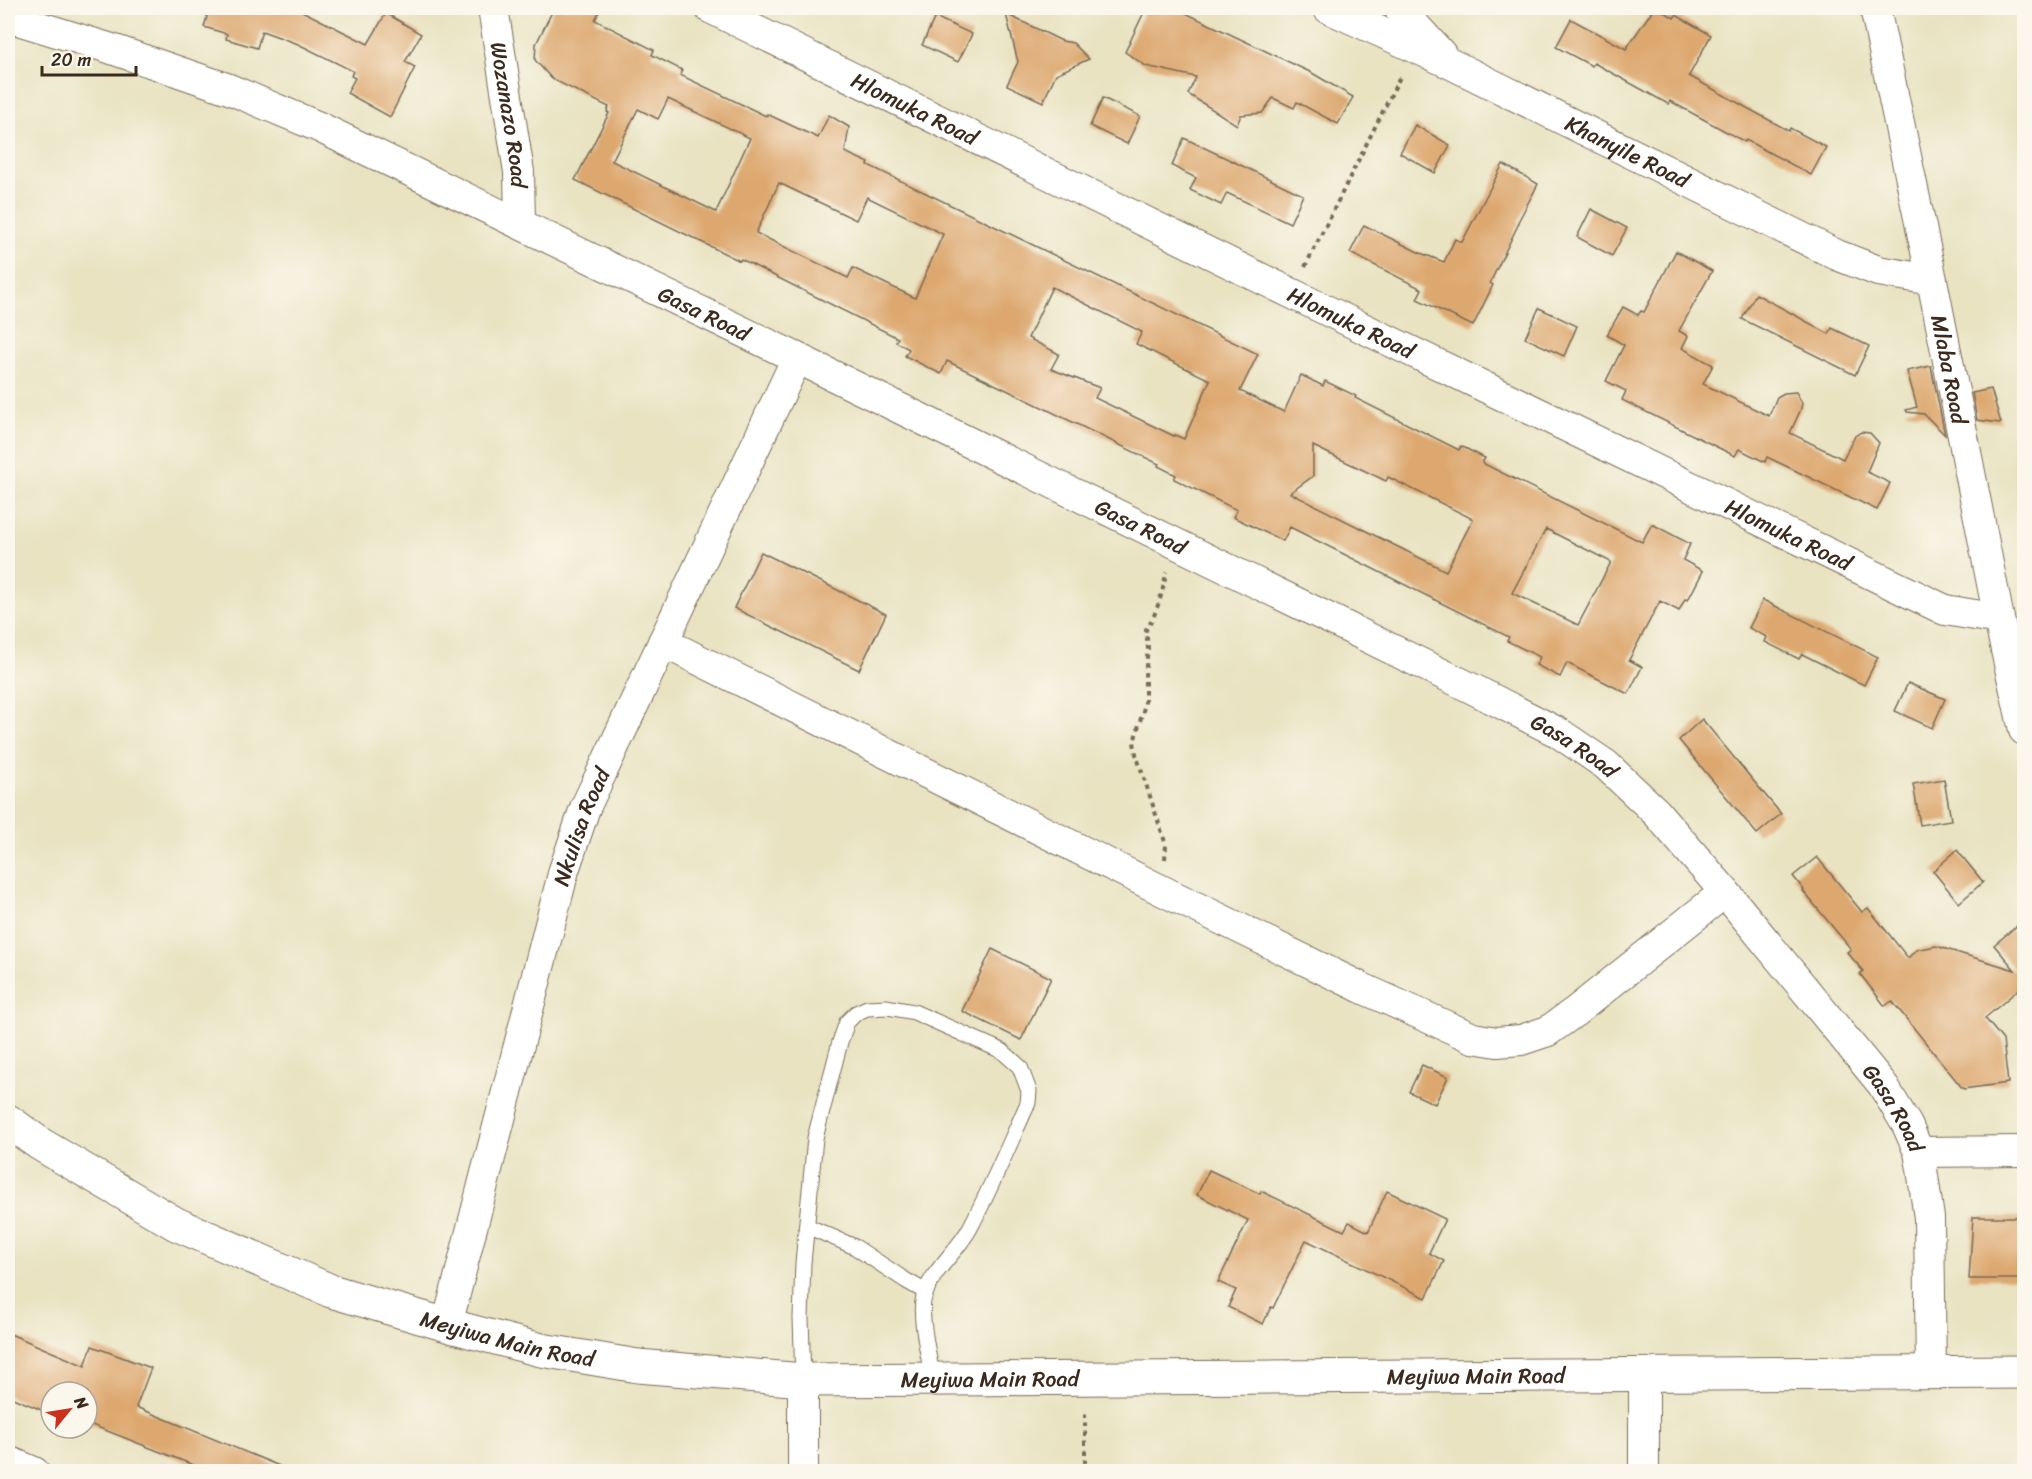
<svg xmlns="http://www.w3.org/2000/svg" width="2032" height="1479" viewBox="0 0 2032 1479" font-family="Sriracha,sans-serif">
  <rect width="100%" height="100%" fill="#fbf7ec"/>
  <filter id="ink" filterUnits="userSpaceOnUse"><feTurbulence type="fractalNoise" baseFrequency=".0167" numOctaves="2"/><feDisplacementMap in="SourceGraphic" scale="12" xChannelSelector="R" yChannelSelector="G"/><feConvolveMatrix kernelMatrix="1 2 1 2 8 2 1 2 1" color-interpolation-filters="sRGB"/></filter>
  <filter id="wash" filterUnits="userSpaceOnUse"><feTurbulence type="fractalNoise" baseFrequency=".008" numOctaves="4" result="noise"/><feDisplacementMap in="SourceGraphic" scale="24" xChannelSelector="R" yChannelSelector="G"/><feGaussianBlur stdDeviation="1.35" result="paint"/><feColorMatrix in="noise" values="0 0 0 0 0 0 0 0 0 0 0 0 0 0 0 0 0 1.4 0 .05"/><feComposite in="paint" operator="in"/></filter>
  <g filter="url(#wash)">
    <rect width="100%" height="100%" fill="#e9e3c2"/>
    <g id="blocks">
      <g fill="#dda86f" fill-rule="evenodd">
        <polygon points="205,8 296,8 368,44 386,13 421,34 405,62 415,67 390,117 347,93 355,78 351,76 353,71 298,44 262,31 257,48 226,39 227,34 204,27 208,13 204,12"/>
        <path d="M 554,8 L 601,8 L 595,20 L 654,50 L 652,55 L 682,70 L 680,75 L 766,116 L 767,114 L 818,138 L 829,115 L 849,127 L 845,152 L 869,163 L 868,165 L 1258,354 L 1240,391 L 1284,412 L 1301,375 L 1323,386 L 1325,381 L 1356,396 L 1355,398 L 1459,450 L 1461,446 L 1485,458 L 1482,463 L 1642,542 L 1652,524 L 1690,544 L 1683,560 L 1703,571 L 1688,600 L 1685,599 L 1679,611 L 1660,601 L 1629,660 L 1642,667 L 1628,694 L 1567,663 L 1560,677 L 1536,665 L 1540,657 L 1507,641 L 1509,637 L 1290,527 L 1283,541 L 1233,517 L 1237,510 L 1174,479 L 1176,475 L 1158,466 L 1159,464 L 947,361 L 941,374 L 905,356 L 909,349 L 896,342 L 898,338 L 741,259 L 740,261 L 575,180 L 609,113 L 607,112 L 609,107 L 552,79 L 535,60 L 536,44 ZM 668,99 L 750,138 L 716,212 L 612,161 L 638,109 L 658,119 ZM 779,183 L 856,220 L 867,197 L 943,234 L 915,298 L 853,268 L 848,278 L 756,233 ZM 1052,287 L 1142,332 L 1136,344 L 1210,380 L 1184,439 L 1175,435 L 1174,436 L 1095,398 L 1100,388 L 1051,369 L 1059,354 L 1028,338 ZM 1313,446 L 1386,481 L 1388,477 L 1473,519 L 1446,571 L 1290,493 L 1313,476 ZM 1546,529 L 1611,562 L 1578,625 L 1512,593 Z"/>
        <polygon points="1146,8 1175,8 1312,73 1353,97 1338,124 1297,102 1294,108 1273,98 1262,113 1241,115 1237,125 1188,94 1196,77 1146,66 1125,52"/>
        <polygon points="1654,8 1658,8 1674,18 1676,15 1711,35 1689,76 1789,131 1790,128 1826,147 1811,175 1746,140 1745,142 1670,101 1668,104 1594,63 1592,66 1556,47 1571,19 1626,49"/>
        <polygon points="1006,14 1062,41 1073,43 1089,59 1056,74 1043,102 1007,85 1018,62"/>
        <polygon points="935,17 972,34 958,62 922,45"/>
        <polygon points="1103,98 1140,116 1127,144 1090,126"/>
        <polygon points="1415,125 1450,145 1435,173 1400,153"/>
        <polygon points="1184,138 1303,195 1290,223 1227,193 1221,205 1190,190 1196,178 1172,166"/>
        <polygon points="1503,164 1538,184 1518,222 1519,223 1490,283 1493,285 1473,326 1417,299 1422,289 1350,253 1364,225 1418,252 1444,262 1455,239 1462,242"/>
        <polygon points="1591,209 1627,228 1612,256 1577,237"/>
        <polygon points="1676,251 1712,271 1679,331 1688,336 1682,348 1713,365 1703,384 1769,416 1777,397 1784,393 1796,392 1802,403 1801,409 1790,433 1843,459 1855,436 1861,432 1870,433 1879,443 1867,472 1890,483 1877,510 1767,457 1765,462 1739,449 1735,456 1622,400 1626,391 1606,381 1624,345 1607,335 1623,307 1638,315 1641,311 1644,312"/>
        <polygon points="1756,294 1829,334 1832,328 1869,346 1855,375 1742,319"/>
        <polygon points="1539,308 1577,326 1564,356 1525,338"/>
        <polygon points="1931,366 1945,435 1924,414 1907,412 1906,410 1917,407 1907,371"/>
        <polygon points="1991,389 2001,423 1977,420 1972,393"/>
        <polygon points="761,552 886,614 859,670 734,608"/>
        <polygon points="1763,600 1878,657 1864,685 1802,654 1799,659 1765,642 1767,637 1749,628"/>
        <polygon points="1908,683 1945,699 1932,728 1895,711"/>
        <polygon points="1702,719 1781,814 1757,834 1679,740"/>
        <polygon points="1944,779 1951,820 1920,825 1913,784"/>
        <polygon points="1957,850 1983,882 1959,903 1933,871"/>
        <polygon points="1817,857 1862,912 1868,908 1908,958 1916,950 1936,946 2015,970 1994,945 2025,919 2025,984 1985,1018 2003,1040 2008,1083 1963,1089 1892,1001 1885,1006 1860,974 1863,971 1847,952 1851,949 1803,891 1804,890 1793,876"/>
        <polygon points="992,949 1051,978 1021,1040 962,1011"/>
        <polygon points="1422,1065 1448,1077 1435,1104 1409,1092"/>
        <polygon points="1209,1170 1260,1194 1261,1191 1344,1231 1349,1222 1368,1232 1387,1191 1445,1219 1429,1253 1444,1261 1426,1298 1306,1240 1273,1308 1271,1307 1263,1324 1228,1307 1236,1290 1218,1282 1248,1220 1197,1195"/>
        <polygon points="1973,1217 2025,1217 2025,1279 1969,1279"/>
        <polygon points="8,1333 85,1366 92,1346 151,1368 136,1407 294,1472 211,1472 87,1423 87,1392 51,1392 49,1413 8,1396"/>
      </g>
    </g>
  </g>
  <g filter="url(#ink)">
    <use href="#blocks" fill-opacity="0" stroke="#786b57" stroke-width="1.5"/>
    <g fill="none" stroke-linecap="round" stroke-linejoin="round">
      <defs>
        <g id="service">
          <polyline points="807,1226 855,1247 905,1280 926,1292"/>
          <path d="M 803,1380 L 801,1318 L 803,1263 L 815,1138 L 840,1042 L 847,1022 L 856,1013 L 867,1008 L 887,1007 L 914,1012 L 1002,1051 L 1020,1067 L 1029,1091 L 1028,1103 C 1009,1145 991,1188 970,1228 C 956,1254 929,1272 923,1301 C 920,1320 929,1359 933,1379"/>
        </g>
        <g id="minor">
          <path id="s1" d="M 493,8 L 519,172 L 520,223"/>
          <path id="s2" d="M 710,8 L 1301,298 L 1945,610 L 1999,619"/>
          <path id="s3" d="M 1328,8 L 1449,63 L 1837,255 L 1878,271 L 1932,280"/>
          <polyline points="1399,8 1441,54"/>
          <path id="s4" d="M 1875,8 L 1932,280 L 1999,619 L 2024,730"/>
          <path id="s5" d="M 8,17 L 112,49 L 229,89 L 319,127 L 797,358 L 1469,687 L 1559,733 L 1606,765 L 1656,812 L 1725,892 L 1882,1084 L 1907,1125 L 1919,1152 L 1922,1169 L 1929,1218 L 1931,1372"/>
          <polyline points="663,642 1159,889 1362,988 1473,1038 1497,1042 1521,1040 1548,1031 1576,1011 1725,892"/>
          <polyline points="1919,1152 2024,1151"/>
          <path id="s6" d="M 447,1325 L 564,870 L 585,808 L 797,358"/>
          <polyline points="803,1380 803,1472"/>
          <polyline points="8,1461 34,1472"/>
          <polyline points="1644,1472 1644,1373"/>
        </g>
        <g id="tertiary">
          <path id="s7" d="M 8,1121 L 40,1144 L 176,1224 L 331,1291 L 447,1325 L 541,1350 L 638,1366 L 803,1380 L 2024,1372"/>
        </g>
      </defs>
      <use href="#service" stroke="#786b57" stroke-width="17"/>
      <use href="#minor" stroke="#786b57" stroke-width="32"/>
      <use href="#tertiary" stroke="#786b57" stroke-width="35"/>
      <g stroke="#786b57" stroke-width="4" stroke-dasharray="4.5 4.5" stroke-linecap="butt">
        <polyline points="1305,267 1401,75"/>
        <path d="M 1165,859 L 1166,845 L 1136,754 L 1134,742 L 1145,704 L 1145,675 L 1148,648 L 1146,629 C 1155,620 1165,585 1166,572"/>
        <polyline points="1085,1472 1085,1411"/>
      </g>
      <use href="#service" stroke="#fff" stroke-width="15"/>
      <use href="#minor" stroke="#fff" stroke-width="30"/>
      <use href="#tertiary" stroke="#fff" stroke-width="33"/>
    </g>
  </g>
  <g text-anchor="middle" stroke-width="6" stroke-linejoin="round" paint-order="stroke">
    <g font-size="22" fill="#3b2a1e" stroke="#fbf7ec">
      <text dy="8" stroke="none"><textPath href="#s2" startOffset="228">Hlomuka Road</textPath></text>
      <text dy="8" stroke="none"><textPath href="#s1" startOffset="108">Wozanazo Road</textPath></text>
      <text dy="8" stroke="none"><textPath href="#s3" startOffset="332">Khanyile Road</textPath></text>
      <text dy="8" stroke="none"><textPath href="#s5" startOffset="758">Gasa Road</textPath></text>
      <text dy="8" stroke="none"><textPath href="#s2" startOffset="714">Hlomuka Road</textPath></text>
      <text dy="8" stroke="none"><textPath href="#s4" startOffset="369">Mlaba Road</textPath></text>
      <text dy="8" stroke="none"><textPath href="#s5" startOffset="1244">Gasa Road</textPath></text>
      <text dy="8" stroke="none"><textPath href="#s2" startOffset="1200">Hlomuka Road</textPath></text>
      <text dy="8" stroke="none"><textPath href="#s5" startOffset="1730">Gasa Road</textPath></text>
      <text dy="8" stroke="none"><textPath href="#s6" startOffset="516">Nkulisa Road</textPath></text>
      <text dy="8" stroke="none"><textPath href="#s5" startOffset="2216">Gasa Road</textPath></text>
      <text dy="8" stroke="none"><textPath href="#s7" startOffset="549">Meyiwa Main Road</textPath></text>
      <text dy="8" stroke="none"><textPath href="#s7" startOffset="1521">Meyiwa Main Road</textPath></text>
      <text dy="8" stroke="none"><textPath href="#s7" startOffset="1035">Meyiwa Main Road</textPath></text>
    </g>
  </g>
  <rect width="2032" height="1479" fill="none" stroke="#fbf7ec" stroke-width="30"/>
  <g transform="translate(69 1410) rotate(60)"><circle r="28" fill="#fbf7ec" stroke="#aea59a" stroke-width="1.5"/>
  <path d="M0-4.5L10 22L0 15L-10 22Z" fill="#c8321e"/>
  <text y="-9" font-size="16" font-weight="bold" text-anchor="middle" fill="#3b2a1e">N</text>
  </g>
  <path d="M42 66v9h94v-9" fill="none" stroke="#3b2a1e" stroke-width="3"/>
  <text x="51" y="66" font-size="18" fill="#3b2a1e" stroke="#fbf7ec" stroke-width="4.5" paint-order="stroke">20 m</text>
</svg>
